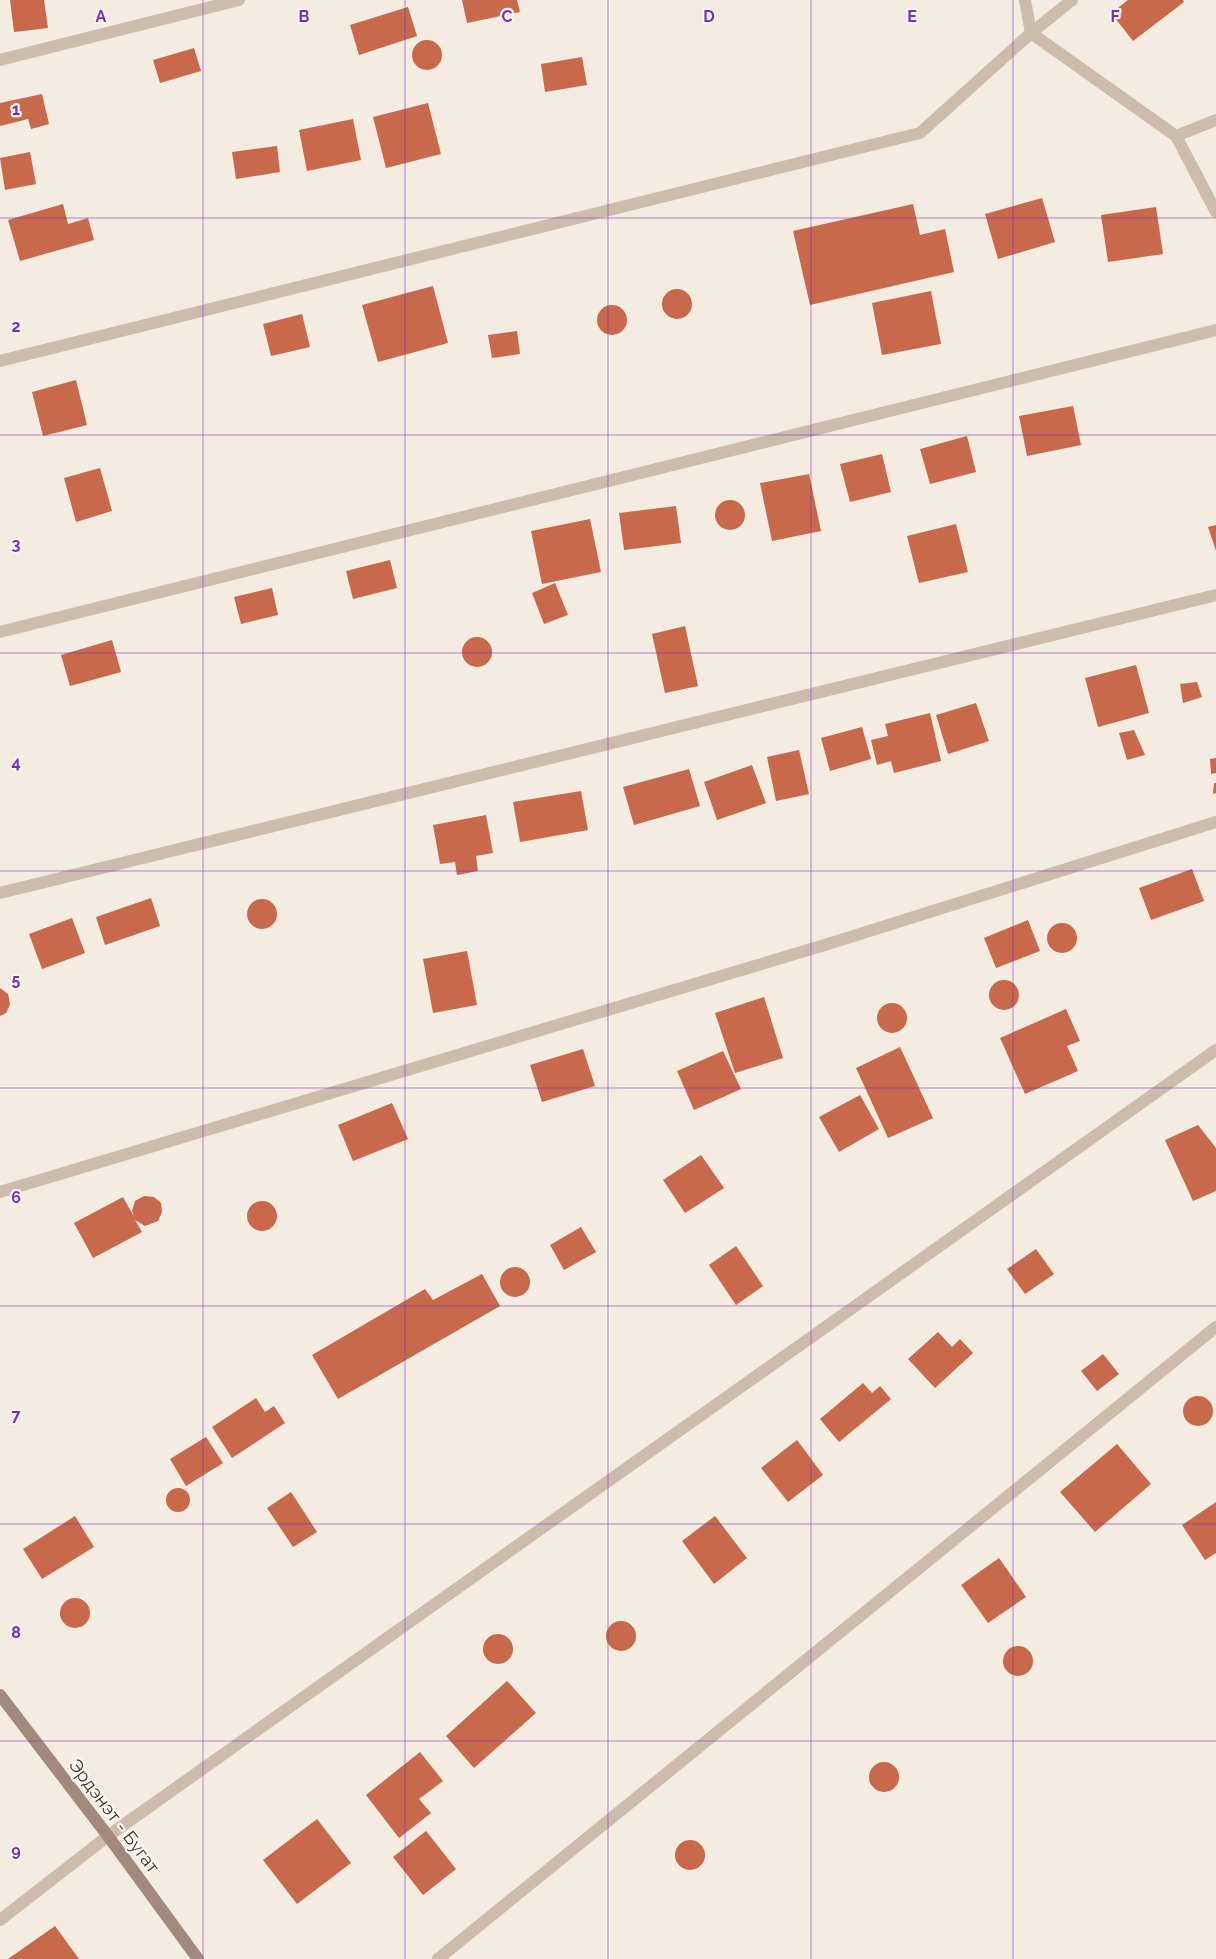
<svg xmlns="http://www.w3.org/2000/svg" width="1216" height="1959" viewBox="0 0 1216 1959" font-family="Raleway,sans-serif">
  <rect width="100%" height="100%" fill="#f4ebe1"/>
  <g fill="#c8694b">
    <polygon points="10,0 44,0 48,28 14,32"/>
    <polygon points="462,0 517,0 520,12 467,23"/>
    <polygon points="1128,0 1183,0 1184,2 1133,41 1111,13"/>
    <polygon points="408,7 417,36 359,55 350,25"/>
    <circle cx="427" cy="55" r="15"/>
    <polygon points="194,48 201,71 160,83 153,60"/>
    <polygon points="582,57 587,85 545,92 541,64"/>
    <polygon points="42,94 49,124 31,129 28,119 0,126 0,103"/>
    <polygon points="428,103 441,154 386,168 373,117"/>
    <polygon points="353,119 361,160 307,171 299,130"/>
    <polygon points="277,146 280,172 236,179 232,152"/>
    <polygon points="30,152 36,184 5,190 0,158"/>
    <polygon points="1042,198 1055,242 998,259 985,214"/>
    <polygon points="63,204 68,224 88,218 94,240 20,261 8,220"/>
    <polygon points="913,204 920,235 945,229 954,272 810,305 793,231"/>
    <polygon points="1156,207 1163,254 1108,262 1101,215"/>
    <polygon points="433,286 448,343 378,362 362,305"/>
    <circle cx="677" cy="304" r="15"/>
    <polygon points="931,291 941,344 882,355 872,303"/>
    <circle cx="612" cy="320" r="15"/>
    <polygon points="302,314 310,347 271,356 263,324"/>
    <polygon points="517,331 520,354 492,358 488,335"/>
    <polygon points="76,380 87,425 43,436 32,392"/>
    <polygon points="1073,406 1081,445 1027,456 1019,416"/>
    <polygon points="967,436 976,472 930,484 920,449"/>
    <polygon points="882,454 891,492 850,502 840,464"/>
    <polygon points="100,468 112,511 76,522 64,478"/>
    <polygon points="809,474 821,531 772,541 760,483"/>
    <circle cx="730" cy="515" r="15"/>
    <polygon points="676,506 681,543 624,550 619,513"/>
    <polygon points="590,519 601,572 542,584 531,531"/>
    <polygon points="956,524 968,572 919,583 907,536"/>
    <polygon points="1216,525 1216,551 1208,527"/>
    <polygon points="390,560 397,588 353,599 346,571"/>
    <polygon points="555,583 568,615 544,624 532,593"/>
    <polygon points="272,588 278,615 241,624 234,597"/>
    <polygon points="685,626 698,686 665,693 652,634"/>
    <circle cx="477" cy="652" r="15"/>
    <polygon points="112,640 121,672 70,686 61,655"/>
    <polygon points="1136,665 1149,713 1098,727 1085,678"/>
    <polygon points="1197,682 1202,697 1183,703 1180,684"/>
    <polygon points="976,703 989,741 948,754 936,715"/>
    <polygon points="930,713 941,761 894,773 891,761 877,765 871,740 888,736 885,724"/>
    <polygon points="862,727 871,759 830,771 821,738"/>
    <polygon points="1134,730 1145,755 1127,760 1119,733"/>
    <polygon points="799,750 809,794 776,801 767,757"/>
    <polygon points="1216,758 1216,773 1211,774 1210,759"/>
    <polygon points="752,765 766,803 717,820 704,782"/>
    <polygon points="689,769 700,806 634,825 623,787"/>
    <polygon points="1214,783 1216,783 1216,793 1213,794"/>
    <polygon points="581,791 588,830 520,842 513,802"/>
    <polygon points="486,815 493,853 476,856 478,871 457,875 455,862 440,864 433,825"/>
    <polygon points="1192,869 1204,901 1151,920 1139,888"/>
    <polygon points="151,898 160,926 105,945 96,917"/>
    <circle cx="262" cy="914" r="15"/>
    <polygon points="72,918 85,953 42,969 29,934"/>
    <polygon points="1028,920 1040,951 996,968 984,938"/>
    <circle cx="1062" cy="938" r="15"/>
    <polygon points="467,951 477,1005 433,1013 423,959"/>
    <circle cx="1004" cy="995" r="15"/>
    <polygon points="0,988 8,994 10,1004 6,1013 0,1016"/>
    <polygon points="764,997 783,1058 735,1073 715,1013"/>
    <circle cx="892" cy="1018" r="15"/>
    <polygon points="1066,1009 1080,1041 1067,1046 1078,1071 1025,1094 1000,1038"/>
    <polygon points="900,1047 933,1118 888,1138 856,1068"/>
    <polygon points="583,1049 595,1086 542,1102 530,1065"/>
    <polygon points="723,1051 741,1089 694,1110 677,1071"/>
    <polygon points="860,1095 879,1129 839,1152 819,1117"/>
    <polygon points="392,1103 408,1139 353,1161 338,1125"/>
    <polygon points="1198,1125 1216,1148 1216,1191 1193,1201 1165,1140"/>
    <polygon points="701,1155 724,1188 685,1213 663,1180"/>
    <polygon points="144,1196 154,1197 161,1203 162,1212 158,1221 145,1226 135,1220 142,1232 93,1258 74,1223 123,1197 134,1217 132,1211 135,1201"/>
    <circle cx="262" cy="1216" r="15"/>
    <polygon points="581,1227 596,1252 564,1270 550,1245"/>
    <polygon points="736,1246 763,1286 736,1305 709,1265"/>
    <polygon points="1036,1249 1054,1274 1025,1294 1007,1269"/>
    <circle cx="515" cy="1282" r="15"/>
    <polygon points="482,1274 500,1306 338,1399 312,1355 425,1289 433,1300"/>
    <polygon points="938,1332 952,1347 960,1339 973,1353 935,1388 908,1359"/>
    <polygon points="1103,1354 1119,1374 1097,1391 1081,1371"/>
    <polygon points="863,1383 872,1393 880,1386 891,1399 839,1442 820,1419"/>
    <circle cx="1198" cy="1411" r="15"/>
    <polygon points="256,1398 265,1412 274,1406 285,1423 232,1458 212,1427"/>
    <polygon points="206,1437 223,1463 186,1486 170,1459"/>
    <polygon points="797,1440 823,1475 788,1502 761,1468"/>
    <polygon points="1117,1444 1151,1484 1095,1532 1060,1492"/>
    <circle cx="178" cy="1500" r="12"/>
    <polygon points="291,1492 317,1532 293,1547 267,1508"/>
    <polygon points="1216,1502 1216,1553 1205,1560 1182,1525"/>
    <polygon points="75,1516 94,1547 42,1579 23,1549"/>
    <polygon points="715,1516 747,1558 714,1584 682,1541"/>
    <polygon points="999,1558 1026,1597 988,1623 961,1585"/>
    <circle cx="75" cy="1613" r="15"/>
    <circle cx="621" cy="1636" r="15"/>
    <circle cx="498" cy="1649" r="15"/>
    <circle cx="1018" cy="1661" r="15"/>
    <polygon points="507,1681 536,1713 474,1768 446,1736"/>
    <polygon points="420,1752 443,1781 419,1799 431,1813 399,1838 366,1795"/>
    <circle cx="884" cy="1777" r="15"/>
    <polygon points="317,1819 351,1863 297,1904 263,1860"/>
    <polygon points="426,1831 456,1869 423,1895 393,1857"/>
    <circle cx="690" cy="1855" r="15"/>
    <polygon points="55,1926 79,1959 8,1959"/>
  </g>
  <g fill="none" stroke-linecap="round" stroke-linejoin="round">
    <g stroke="#cdbbac" stroke-width="12">
      <polyline points="1025,0 1031,33 1176,136 1216,212"/>
      <polyline points="0,60 239,0"/>
      <polyline points="1176,136 1216,120"/>
      <polyline points="0,361 920,133 1031,33 1072,0"/>
      <polyline points="0,632 1216,330"/>
      <polyline points="0,893 1216,595"/>
      <polyline points="0,1192 828,944 1216,822"/>
      <polyline points="0,1920 108,1836 1216,1050"/>
      <polyline points="438,1959 1216,1327"/>
    </g>
    <polyline stroke="#a18a7d" stroke-width="12" points="0,1695 108,1836 198,1959"/>
  </g>
  <path fill="none" stroke="#7b2cbf" stroke-width="1" stroke-opacity="0.55" d="M 203,0 L 203,1959M 405,0 L 405,1959M 608,0 L 608,1959M 811,0 L 811,1959M 1013,0 L 1013,1959M 0,218 L 1216,218M 0,435 L 1216,435M 0,653 L 1216,653M 0,871 L 1216,871M 0,1088 L 1216,1088M 0,1306 L 1216,1306M 0,1524 L 1216,1524M 0,1741 L 1216,1741"/>
  <g text-anchor="middle" stroke-width="4.5" stroke-linejoin="round" paint-order="stroke">
    <g font-size="18" fill="#3b302b" stroke="#fbf5ee">
      <text transform="translate(114 1816) rotate(53)" y="6">Эрдэнэт - Бугат</text>
    </g>
  </g>
  <g font-size="16" text-anchor="middle" font-weight="bold" fill="#7b2cbf" stroke="#fbf5ee" stroke-width="4.5" stroke-linejoin="round" paint-order="stroke">
    <text x="101" y="22">A</text>
    <text x="304" y="22">B</text>
    <text x="507" y="22">C</text>
    <text x="709" y="22">D</text>
    <text x="912" y="22">E</text>
    <text x="1115" y="22">F</text>
    <text x="16" y="115">1</text>
    <text x="16" y="332">2</text>
    <text x="16" y="550">3</text>
    <text x="16" y="768">4</text>
    <text x="16" y="985">5</text>
    <text x="16" y="1203">6</text>
    <text x="16" y="1421">7</text>
    <text x="16" y="1638">8</text>
    <text x="16" y="1856">9</text>
  </g>
</svg>
